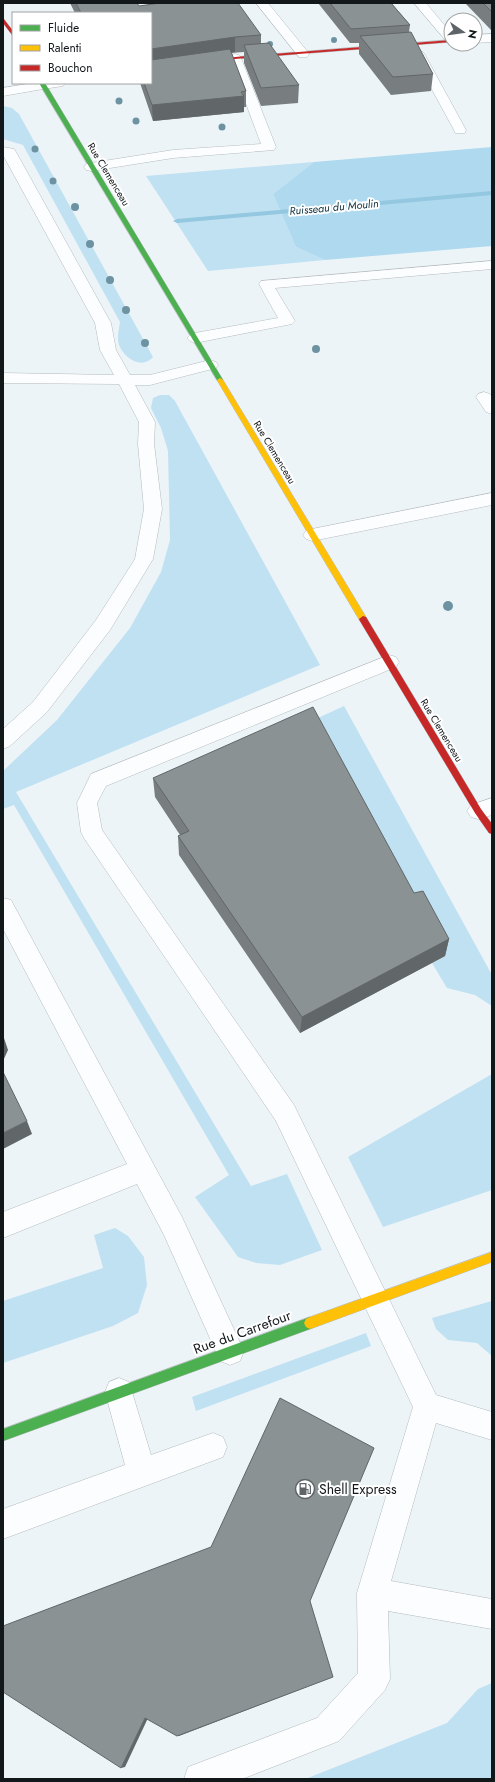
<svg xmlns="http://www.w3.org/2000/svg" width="495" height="1782" viewBox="0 0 495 1782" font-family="Jost,sans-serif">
  <rect width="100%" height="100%" fill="#ecf4f8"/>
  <g fill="#c0e1f2">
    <path d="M 3,106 L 12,108 L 19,114 L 153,357 C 143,369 126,360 120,347 C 116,339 119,330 120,322 L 23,145 L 3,139 Z"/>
    <polygon points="314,162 273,194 296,247 325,260 208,271 146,176"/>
    <polygon points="160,395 169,395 175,401 320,665 16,792 251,1186 287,1174 322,1250 280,1265 256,1263 238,1257 195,1197 229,1175 14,805 3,809 3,771 57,720 130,628 161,572 170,540 168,451 161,428 151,408 153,398"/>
    <polygon points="344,706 492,975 492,1006 475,995 447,988 432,963 445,956 309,722"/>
    <polygon points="492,1074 492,1190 383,1227 348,1157"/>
    <polygon points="115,1228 128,1236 144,1257 147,1285 138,1313 113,1326 3,1363 3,1301 103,1268 94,1235"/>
    <polygon points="492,1301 492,1356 477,1343 448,1340 436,1329 432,1318"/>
    <polygon points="366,1333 371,1346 196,1411 192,1397"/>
    <polygon points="492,1683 492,1779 305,1779 447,1723 478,1689"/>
  </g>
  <polygon fill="#aed9ee" points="492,147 492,246 325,260 296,247 273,194 314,162"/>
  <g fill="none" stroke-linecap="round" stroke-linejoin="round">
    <polygon fill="#94c7e0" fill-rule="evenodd" points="492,191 492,195 177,223 173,221 177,219"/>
    <defs>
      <g id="lane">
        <polygon points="256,3 268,3 307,51 309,54 307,57 299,57"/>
        <polygon points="419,51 423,52 425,55 466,130 465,133 455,133 454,130 413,55 415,52"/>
        <polygon points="235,54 239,55 241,58 276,147 274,150 173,158 91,171 86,170 84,167 86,164 91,163 173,150 261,144 229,58 231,55"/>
        <polygon points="33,83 48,83 49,85 47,88 43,89 3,96 3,88"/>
        <polygon points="3,147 14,149 16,152 111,323 116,350 130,375 150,375 210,360 216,362 218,365 216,368 150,385 135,385 155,422 154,444 162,509 153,559 110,630 47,712 10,746 3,749 3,729 33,702 96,620 135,559 144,509 138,444 139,422 119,384 3,383 3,373 114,375 100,350 95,323 3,155"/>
        <polygon points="492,261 492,269 275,288 295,321 292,324 195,343 190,341 187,338 190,335 195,333 278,318 259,284 261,281"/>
        <polygon points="484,392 490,394 492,397 492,414 486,412 476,397 478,394"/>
        <polygon points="492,493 492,505 312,541 306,539 303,535 306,531 312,529"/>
        <polygon points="389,655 396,657 399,662 396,667 106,786 97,803 102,830 294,1105 436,1395 492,1412 492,1440 436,1423 391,1581 492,1599 492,1629 388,1611 390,1679 385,1690 339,1741 242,1779 184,1779 188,1767 317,1718 358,1673 357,1593 413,1407 276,1121 84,838 81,832 77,803 91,774"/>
        <polygon points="492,798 492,815 478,819 471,817 467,811 471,805"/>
        <polygon points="3,898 11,900 182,1217 244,1351 240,1361 230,1365 220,1361 164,1235 137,1184 3,1238 3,1212 127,1164 3,929"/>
        <polygon points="119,1378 129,1382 151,1455 213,1433 223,1437 227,1447 223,1457 3,1539 3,1509 125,1465 105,1392 109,1382"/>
      </g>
      <g id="street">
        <polygon points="414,3 426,3 451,33 451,44 447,42"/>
        <polygon points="492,34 492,42 475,43 475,35"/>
        <polygon points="38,83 65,83 63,86 43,89 39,88 37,85"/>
      </g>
      <g id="fast">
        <polygon points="39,83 45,83 223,380 222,381 217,380"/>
        <polygon points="310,1317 314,1319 316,1323 314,1327 310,1329 3,1441 3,1429"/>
      </g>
      <g id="slow">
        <polygon points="220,378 223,380 366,617 366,621 360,621 217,380"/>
        <polygon points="492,1252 492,1262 310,1329 306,1327 304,1323 306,1319 310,1317"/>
      </g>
      <g id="jam">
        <polygon points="3,18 13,31 13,36 3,23"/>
        <polygon points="451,40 451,42 235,59 151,71 151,69 235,57"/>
        <polygon points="363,616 366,617 481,809 492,824 492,834 489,833 475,813 360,621 359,619"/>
      </g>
    </defs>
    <use href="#lane" stroke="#b5bbbe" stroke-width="1"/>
    <use href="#street" stroke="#b5bbbe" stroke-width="1"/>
    <use href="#fast" stroke="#b5bbbe" stroke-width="1"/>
    <use href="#slow" stroke="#b5bbbe" stroke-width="1"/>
    <use href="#jam" stroke="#b5bbbe" stroke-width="1"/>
    <use href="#lane" fill="#fcfdfe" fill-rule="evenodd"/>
    <use href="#street" fill="#fcfdfe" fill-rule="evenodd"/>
    <use href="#fast" fill="#4caf50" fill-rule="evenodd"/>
    <use href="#slow" fill="#ffc107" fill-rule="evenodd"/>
    <use href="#jam" fill="#c62828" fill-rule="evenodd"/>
  </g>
  <g fill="#6d93a2">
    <circle cx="334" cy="40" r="3"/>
    <circle cx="270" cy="44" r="3"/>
    <circle cx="119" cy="101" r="3.5"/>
    <circle cx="136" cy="121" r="3.5"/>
    <circle cx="222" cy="127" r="3.5"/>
    <circle cx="35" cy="149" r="3.5"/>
    <circle cx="53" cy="181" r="3.5"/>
    <circle cx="75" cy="207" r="4"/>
    <circle cx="90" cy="244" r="4"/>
    <circle cx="110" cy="280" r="4"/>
    <circle cx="126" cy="310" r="4"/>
    <circle cx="145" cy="343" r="4"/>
    <circle cx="316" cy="349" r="4"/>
    <circle cx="448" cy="606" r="5"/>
  </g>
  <g fill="#787e7f">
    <polygon points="70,3 137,3 139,6 261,35 261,44 299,85 298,103 261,106 244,63 244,52 231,53 246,91 246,107 244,107 244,112 153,121 140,83 151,83 151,13 75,13"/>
    <polygon points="318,3 391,3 410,25 409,32 433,74 431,91 391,95 359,54 359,43 350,43"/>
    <polygon points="465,3 492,3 492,31"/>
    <polygon points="153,778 414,893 449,939 445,956 300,1033 179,855 178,836 180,835 155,797"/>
  </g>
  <g fill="#616668">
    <polygon points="235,37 235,52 151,64 151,49"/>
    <polygon points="244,96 244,112 153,121 152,105"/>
    <polygon points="449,939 445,956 300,1033 302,1017"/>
    <polygon points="3,1035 8,1050 3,1061"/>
    <polygon points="27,1121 32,1134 3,1149 3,1133"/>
    <polygon points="333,1677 179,1736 177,1736"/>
    <polygon points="145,1718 148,1718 125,1767 121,1768"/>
  </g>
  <g fill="#8b9294" stroke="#616668">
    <polygon points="76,3 137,3 139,6 160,3 238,3 261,35 235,37 151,49 151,13 81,13"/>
    <polygon points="330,3 391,3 410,25 351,29"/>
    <polygon points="483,3 492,3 492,12"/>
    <polygon points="411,32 433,74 393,77 360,36"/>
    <polygon points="269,43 299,85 261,88 244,45"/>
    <polygon points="230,49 246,91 241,92 244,96 152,105 144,83 151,83 151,60"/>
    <polygon points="313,707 414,893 423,891 449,939 302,1017 178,836 189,831 153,778"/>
    <polygon points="3,1072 27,1121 3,1133"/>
    <polygon points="280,1398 374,1448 310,1601 333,1677 177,1736 145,1718 121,1768 3,1692 3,1626 211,1547"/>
  </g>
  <defs>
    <symbol id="fuel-ring" viewBox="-11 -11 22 22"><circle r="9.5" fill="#fff" stroke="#5e6468" stroke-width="1.5"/><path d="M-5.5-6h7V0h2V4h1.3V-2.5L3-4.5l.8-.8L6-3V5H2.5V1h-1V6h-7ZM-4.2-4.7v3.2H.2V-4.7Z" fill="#5e6468"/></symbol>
  </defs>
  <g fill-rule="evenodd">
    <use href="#fuel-ring" x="294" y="1478" width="22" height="22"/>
  </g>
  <g text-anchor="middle" stroke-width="4" stroke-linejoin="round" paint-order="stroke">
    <g font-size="10" fill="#12171a" stroke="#fff">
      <text transform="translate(109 174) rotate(59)" y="4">Rue Clemenceau</text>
      <text transform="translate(275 452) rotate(59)" y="4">Rue Clemenceau</text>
      <text transform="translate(442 730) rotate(59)" y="4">Rue Clemenceau</text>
    </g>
    <g font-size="11" font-style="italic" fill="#0c2e3c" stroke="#fff">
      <text transform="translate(334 207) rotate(-5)" y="4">Ruisseau du Moulin</text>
    </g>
    <g font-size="14" fill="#12171a" stroke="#fff">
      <text transform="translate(242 1332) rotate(-20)" y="5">Rue du Carrefour</text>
    </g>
    <g font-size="14" fill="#12171a" stroke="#fff" text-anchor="start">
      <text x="319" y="1494">Shell Express</text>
    </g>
  </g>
  <rect width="495" height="1782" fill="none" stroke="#12171a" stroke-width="8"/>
  <rect x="12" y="12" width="140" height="72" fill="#ffffff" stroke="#a0a2a3"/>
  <rect x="20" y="25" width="20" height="6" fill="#4caf50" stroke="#a0a2a3"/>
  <text x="48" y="32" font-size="12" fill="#12171a">Fluide</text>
  <rect x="20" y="45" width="20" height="6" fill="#ffc107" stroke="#a0a2a3"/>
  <text x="48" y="52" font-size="12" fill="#12171a">Ralenti</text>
  <rect x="20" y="65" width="20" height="6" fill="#c62828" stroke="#a0a2a3"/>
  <text x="48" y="72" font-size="12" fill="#12171a">Bouchon</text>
  <g transform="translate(463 32) rotate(103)"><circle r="19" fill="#ffffff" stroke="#a0a2a3"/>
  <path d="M0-3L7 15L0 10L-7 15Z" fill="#5e6468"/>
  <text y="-6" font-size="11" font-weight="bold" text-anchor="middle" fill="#12171a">N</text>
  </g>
</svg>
